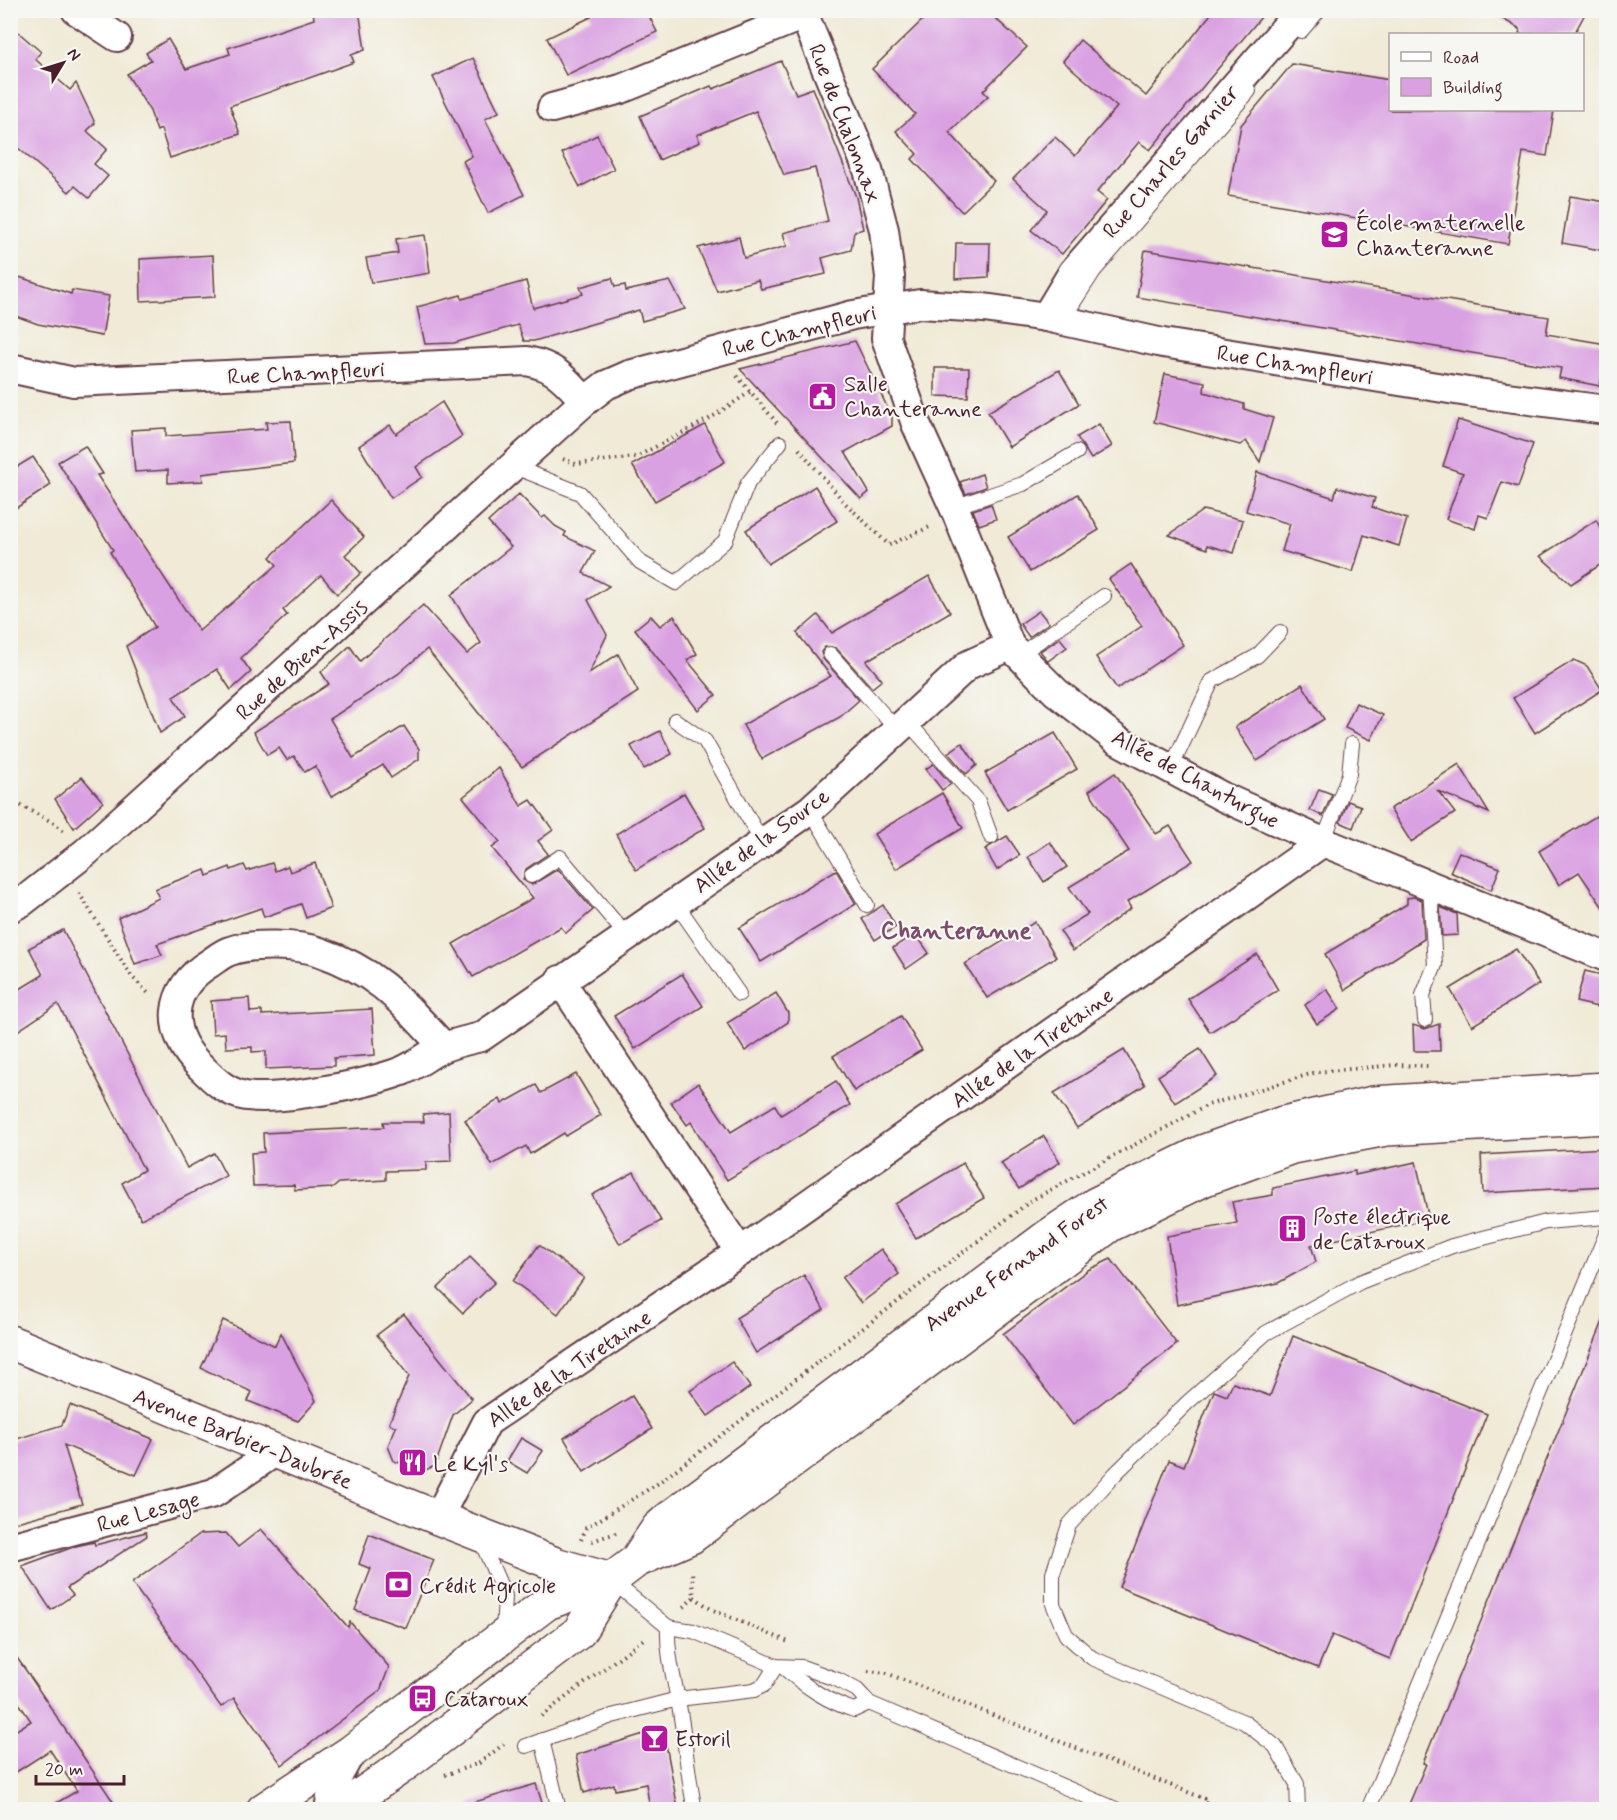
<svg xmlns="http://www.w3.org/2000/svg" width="1617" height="1820" viewBox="0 0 1617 1820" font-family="Mynerve,sans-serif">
  <rect width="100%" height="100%" fill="#f6f6f2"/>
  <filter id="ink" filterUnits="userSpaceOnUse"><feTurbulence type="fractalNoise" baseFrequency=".0167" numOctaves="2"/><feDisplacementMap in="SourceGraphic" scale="12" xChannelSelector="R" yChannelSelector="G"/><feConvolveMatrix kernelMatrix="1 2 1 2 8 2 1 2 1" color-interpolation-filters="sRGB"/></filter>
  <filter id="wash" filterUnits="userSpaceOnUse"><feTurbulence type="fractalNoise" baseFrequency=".008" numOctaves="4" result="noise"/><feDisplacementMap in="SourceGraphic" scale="24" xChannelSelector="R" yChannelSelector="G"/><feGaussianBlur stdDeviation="1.35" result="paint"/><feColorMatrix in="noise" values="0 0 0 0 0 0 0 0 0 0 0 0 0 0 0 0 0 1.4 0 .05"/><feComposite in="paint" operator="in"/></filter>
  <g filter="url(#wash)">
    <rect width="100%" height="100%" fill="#f0ead6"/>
    <g id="blocks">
      <g fill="#daa1e2">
        <polygon points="313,10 359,10 365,50 351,55 354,62 230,106 240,134 170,158 161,129 157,131 150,111 127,74 151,60 146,53 168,39 186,69 230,54 228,48 314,19"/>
        <polygon points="589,10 646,10 657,32 566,75 547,38 591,17"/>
        <polygon points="933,10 986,10 1027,47 983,91 988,96 949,132 994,181 962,212 912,159 917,154 896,131 915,114 872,69"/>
        <polygon points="1214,10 1267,10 1150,150 1139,142 1097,192 1107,200 1062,254 1031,230 1047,210 1013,179 1055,137 1075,156 1117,107 1063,61 1080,40 1146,96"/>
        <polygon points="1487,10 1587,10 1574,34 1519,34 1520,29"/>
        <polygon points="10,25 41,52 35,59 70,90 76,83 95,123 87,131 107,149 94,164 108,176 89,198 75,186 69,192 10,141"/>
        <polygon points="473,58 499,112 485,119 524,195 488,213 463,161 472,156 433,77"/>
        <polygon points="781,61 796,94 813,88 856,197 863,229 854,232 851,250 822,258 826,274 761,289 758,280 717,291 698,248 739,237 744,258 787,246 783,233 828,221 815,168 784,175 756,111 697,135 700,142 659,160 640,116 711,86 713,89"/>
        <polygon points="1292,64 1390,80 1390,110 1554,110 1547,156 1523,152 1508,244 1228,196 1241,125"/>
        <polygon points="597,135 614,169 580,187 562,153"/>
        <polygon points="1570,196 1606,202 1606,251 1562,243"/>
        <polygon points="425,235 430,273 371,283 366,258 398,253 396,239"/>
        <polygon points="956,243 990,243 989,277 955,279"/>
        <polygon points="1145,250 1549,317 1546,334 1606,344 1606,376 1602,375 1600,386 1559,378 1561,368 1137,297"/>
        <polygon points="213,255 215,297 141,301 140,259"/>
        <polygon points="10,274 71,294 72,290 109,296 102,336 38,324 10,314"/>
        <polygon points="612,278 615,287 625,285 626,291 670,281 685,309 642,321 639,310 534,341 524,341 518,325 454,343 425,344 417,307 461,295 462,299 526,281 533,308 583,294 580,287"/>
        <polygon points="855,341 892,417 892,426 845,452 869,492 861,499 740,369"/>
        <polygon points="935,368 969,368 968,397 935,396"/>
        <polygon points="1059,370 1079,404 1009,447 988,412"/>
        <polygon points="1165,374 1205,382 1204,392 1244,404 1244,409 1273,418 1260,462 1246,441 1240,445 1154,422"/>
        <polygon points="442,402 462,436 416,467 422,477 391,498 359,446 390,425 396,434"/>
        <polygon points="1458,420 1533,444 1518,487 1502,482 1488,518 1479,515 1475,529 1446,519 1463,473 1443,466"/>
        <polygon points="291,421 294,463 202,474 203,481 168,483 168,470 135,472 131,430 166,428 166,436 267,429 266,422"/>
        <polygon points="1099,424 1112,446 1091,459 1077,437"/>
        <polygon points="705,425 725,462 655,501 632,465"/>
        <polygon points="85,446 103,474 97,475 199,631 277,565 270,557 331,500 364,537 345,555 361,573 337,594 321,575 283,610 287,615 241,658 251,672 231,690 217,669 173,697 185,716 160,733 126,646 155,627 110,552 113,550 58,462"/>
        <polygon points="33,457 51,485 10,512 10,471"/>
        <polygon points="1257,472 1334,498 1337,487 1375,498 1372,507 1407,519 1399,546 1364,535 1353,572 1282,551 1290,524 1246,511"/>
        <polygon points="982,474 986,487 966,494 960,482"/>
        <polygon points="815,486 837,521 768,564 746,530"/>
        <polygon points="519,494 542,518 545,516 555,526 566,532 564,536 595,551 583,573 609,586 588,600 607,635 589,673 618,654 638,692 522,767 427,649 398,674 330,719 353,758 404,726 419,749 419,759 391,778 383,765 331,797 315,766 305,772 294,756 287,760 279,748 267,755 254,732 329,684 321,672 350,646 360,661 423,605 467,654 481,643 451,595 511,547 488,522"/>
        <polygon points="1078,494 1099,530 1030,572 1008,537"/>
        <polygon points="991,504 996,519 979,525 973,510"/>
        <polygon points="1203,510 1243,520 1234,553 1207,545 1207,549 1169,535"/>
        <polygon points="1596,520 1606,538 1606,561 1571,584 1540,556"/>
        <polygon points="1131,564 1183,645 1117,689 1096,657 1142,626 1109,579"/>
        <polygon points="929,576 950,612 866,661 882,680 872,688 836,648 825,647 821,652 823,659 859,700 840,717 762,759 743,725 831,676 797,633 818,615 832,633"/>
        <polygon points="1039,611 1049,623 1029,637 1020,624"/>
        <polygon points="651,616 660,626 674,616 697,654 687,660 716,695 698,710 635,629"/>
        <polygon points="1060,638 1067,647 1048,661 1040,651"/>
        <polygon points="1574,660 1587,666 1602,690 1535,733 1513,698"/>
        <polygon points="1302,684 1324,719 1257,761 1235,727"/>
        <polygon points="1356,703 1383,715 1371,740 1345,728"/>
        <polygon points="660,731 672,754 644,769 631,746"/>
        <polygon points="1055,733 1077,769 1007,810 985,773"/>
        <polygon points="962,743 977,765 966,774 948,753"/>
        <polygon points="933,764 951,784 942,790 926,769"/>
        <polygon points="1459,764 1489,813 1438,791 1455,813 1411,842 1390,809"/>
        <polygon points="499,768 521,806 531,800 553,830 538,841 548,854 526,869 523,880 532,885 558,869 593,910 566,933 561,927 473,977 453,944 533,898 492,848 500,842 463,797"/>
        <polygon points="1115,773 1156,834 1170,826 1193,861 1127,902 1131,908 1073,951 1060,931 1088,914 1069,887 1129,851 1089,791"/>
        <polygon points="82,777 103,802 74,828 55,799"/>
        <polygon points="1319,789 1332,794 1323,816 1310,810"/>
        <polygon points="684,793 705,828 636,870 616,834"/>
        <polygon points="942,793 963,828 896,869 874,834"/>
        <polygon points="1348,801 1361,806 1353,828 1340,822"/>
        <polygon points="1606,810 1606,912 1579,872 1559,885 1539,851"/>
        <polygon points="1007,836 1020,855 997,870 985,849"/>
        <polygon points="1050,842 1067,867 1044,882 1028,857"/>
        <polygon points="1459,852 1500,868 1491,890 1450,872"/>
        <polygon points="272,863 275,871 288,866 290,872 315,863 331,908 306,918 301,904 264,917 261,908 157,944 162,955 135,964 118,918 159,898 155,889 205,870 207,876 230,867 231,870 244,865 247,871"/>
        <polygon points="836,870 856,904 761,962 739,928"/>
        <polygon points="1414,897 1422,900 1424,939 1345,990 1325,954 1407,904 1407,898"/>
        <polygon points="883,905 896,927 875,940 862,919"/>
        <polygon points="1440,907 1457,914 1458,935 1442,936"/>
        <polygon points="1035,922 1056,957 987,998 965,964"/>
        <polygon points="63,930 187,1168 214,1153 226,1176 141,1219 122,1183 144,1170 58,1004 10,1036 10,995 43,975 29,948"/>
        <polygon points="915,933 929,953 906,969 893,948"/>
        <polygon points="1516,949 1539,984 1472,1026 1450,989"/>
        <polygon points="1257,954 1278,990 1210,1032 1188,999"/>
        <polygon points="1585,971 1606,976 1602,1008 1576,1002"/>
        <polygon points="682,974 703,1006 635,1049 614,1016"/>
        <polygon points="1327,989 1340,1009 1317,1024 1305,1005"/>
        <polygon points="776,993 788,1013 788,1022 745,1051 727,1023"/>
        <polygon points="249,998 250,1012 262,1011 262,1015 372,1009 375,1055 334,1058 334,1066 266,1069 266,1051 252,1052 252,1047 226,1048 225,1033 213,1034 211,1001"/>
        <polygon points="901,1016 922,1050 854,1091 833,1056"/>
        <polygon points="1439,1024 1440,1051 1414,1051 1413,1025 1425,1029"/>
        <polygon points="1200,1049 1217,1076 1175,1103 1158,1076"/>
        <polygon points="1124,1050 1145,1085 1077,1128 1054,1093"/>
        <polygon points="576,1074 601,1115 566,1136 564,1133 530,1154 526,1146 492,1165 465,1120 500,1099 502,1104 536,1085 541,1093"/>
        <polygon points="836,1081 850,1105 727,1180 691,1122 687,1125 671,1102 698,1083 731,1132 775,1105 781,1115"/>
        <polygon points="449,1112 451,1161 426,1162 426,1170 386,1171 386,1180 339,1183 333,1188 295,1190 294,1185 253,1186 251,1153 264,1152 263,1133 384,1127 383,1122 424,1122 423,1114"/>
        <polygon points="1044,1136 1060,1162 1019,1189 1001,1163"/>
        <polygon points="1606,1148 1606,1186 1483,1193 1481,1155"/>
        <polygon points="1416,1162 1429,1219 1311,1245 1316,1262 1278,1283 1177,1305 1167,1236 1237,1223 1232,1202 1273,1195 1273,1188 1355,1171 1355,1175"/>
        <polygon points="963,1163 984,1198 916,1238 895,1204"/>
        <polygon points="634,1172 661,1221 620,1244 592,1195"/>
        <polygon points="539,1245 584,1278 558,1314 513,1281"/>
        <polygon points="881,1249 899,1274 861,1303 842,1278"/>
        <polygon points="470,1257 495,1282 463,1313 438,1288"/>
        <polygon points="1111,1259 1177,1344 1073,1425 1003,1334 1088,1270"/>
        <polygon points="804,1275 824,1310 756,1353 736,1318"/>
        <polygon points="404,1314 472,1399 453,1415 435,1466 423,1471 394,1461 388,1446 396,1427 389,1423 409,1376 377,1335"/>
        <polygon points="1606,1314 1606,1809 1407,1809 1426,1764 1423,1763"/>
        <polygon points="223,1320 275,1346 281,1333 316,1401 298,1421 248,1401 252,1392 201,1368"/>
        <polygon points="1293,1336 1487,1414 1390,1659 1332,1635 1318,1668 1119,1587 1169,1460 1184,1466 1214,1391 1227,1396 1233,1383 1270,1396"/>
        <polygon points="732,1362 750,1387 708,1416 690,1391"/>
        <polygon points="632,1396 652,1429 584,1472 564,1438"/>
        <polygon points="70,1405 153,1439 136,1475 64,1445 82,1504 10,1524 10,1441 62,1425"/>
        <polygon points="521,1438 543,1451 527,1473 507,1461"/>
        <polygon points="261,1529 348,1627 350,1622 389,1667 380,1691 282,1765 234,1698 221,1707 132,1583 200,1534 226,1533 238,1547"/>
        <polygon points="146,1532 147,1536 67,1588 73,1595 51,1610 22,1566 76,1546 94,1542 95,1545"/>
        <polygon points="369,1534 434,1560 406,1628 355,1610 371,1569 359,1564"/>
        <polygon points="10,1648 27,1672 118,1809 46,1809 77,1791 50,1750 10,1776 10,1734 31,1721 10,1690"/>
        <polygon points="663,1728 678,1809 650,1809 646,1784 615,1790 614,1784 584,1793 576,1755"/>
        <polygon points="536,1784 544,1809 472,1809 471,1803"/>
      </g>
    </g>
  </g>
  <g filter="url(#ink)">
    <use href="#blocks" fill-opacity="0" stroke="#633d45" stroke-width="1.5"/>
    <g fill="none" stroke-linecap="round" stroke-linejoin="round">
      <defs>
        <g id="lane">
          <polyline points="1301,31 1319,10"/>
          <polyline points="1061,322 1094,271 1249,91"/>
          <polyline points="515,467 580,493 640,562 676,583 725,541 748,483 780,443"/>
          <polyline points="954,507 1023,484 1077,452"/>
          <polyline points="830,654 897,730"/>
          <polyline points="1019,655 1104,596"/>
          <polyline points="675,720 705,741 762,842"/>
          <polyline points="907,721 978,801 991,837"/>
          <polyline points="1171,768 1212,681 1257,656 1280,632"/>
          <polyline points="810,810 867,905"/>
          <polyline points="1323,842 1349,774 1352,744"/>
          <polyline points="531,876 560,857 626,935"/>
          <polyline points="675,902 739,994"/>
          <polyline points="1425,1020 1423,995 1435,965 1430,887"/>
          <polyline points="481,1541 505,1596 503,1633"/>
          <polyline points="611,1580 668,1627 693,1631 776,1666 802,1667 838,1680 857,1690 869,1703 1118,1810"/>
          <path d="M 668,1627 C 667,1653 673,1674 678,1700 C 685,1736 687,1773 695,1810"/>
          <path d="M 784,1668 C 805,1686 826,1701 854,1710 L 869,1703"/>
          <polyline points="542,1740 559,1810"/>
          <polyline points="526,1746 612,1716 678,1699 754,1690 764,1685 776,1666"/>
          <polyline points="1298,1810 1297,1784 1275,1746 1244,1722 1092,1658 1066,1635 1053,1604 1053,1573 1069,1525 1115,1474 1187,1403 1266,1333 1360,1282 1452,1246 1546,1222 1606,1217"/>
          <polyline points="1368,1810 1606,1234"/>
        </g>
        <g id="street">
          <polyline points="76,10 117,37"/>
          <polyline points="802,10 868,170 884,230 890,277 886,338 916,424 957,514 1010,646 1056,692 1117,740 1223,797 1323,842 1606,957"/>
          <polyline points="552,108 621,89 804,15"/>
          <polyline points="1046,317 1073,272 1301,10"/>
          <path d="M 10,368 L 74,382 L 527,361 C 557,367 565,380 585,401"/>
          <polyline points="10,908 22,902 86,852 585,401 606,385 629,375 853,315 920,304 984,308 1046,317 1163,343 1468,392 1606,410"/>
          <polyline points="560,980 740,1252"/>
          <path d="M 444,1047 C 403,1003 379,972 320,952 C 298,944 252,943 230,951 C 223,953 216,959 210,963 C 167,989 165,1033 201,1067 C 214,1080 227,1093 246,1096 C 283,1101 367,1084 402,1071 C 416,1065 428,1055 442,1048 C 454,1043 468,1040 481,1037 L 810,810 L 968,665 L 1010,646"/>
          <polyline points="438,1518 487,1422 740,1252 1323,842"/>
          <polyline points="10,1547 214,1493 275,1452"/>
          <polyline points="329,1810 333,1785 351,1752"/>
        </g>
        <polyline id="secondary" points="10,1342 438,1518 558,1565 611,1580"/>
        <g id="primary">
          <polyline points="636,1561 658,1528 667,1520 1047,1237 1096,1204 1202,1152 1283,1123 1373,1103 1606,1089"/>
          <polyline points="263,1810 351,1752 547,1603 611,1580 636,1561 691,1537 1110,1225 1205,1179 1292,1147 1386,1129 1606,1117"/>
          <polyline points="339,1810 400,1768 579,1632 611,1580"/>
        </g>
      </defs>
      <use href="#lane" stroke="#633d45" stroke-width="16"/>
      <use href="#street" stroke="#633d45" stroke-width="32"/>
      <use href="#secondary" stroke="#633d45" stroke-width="36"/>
      <use href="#primary" stroke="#633d45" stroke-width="36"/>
      <g stroke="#633d45" stroke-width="4" stroke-dasharray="1.5 4.5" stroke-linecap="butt">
        <polyline points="737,376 777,423"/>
        <polyline points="799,449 845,503 889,545 932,526"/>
        <polyline points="563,459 576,464 636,457 709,419 750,392"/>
        <polyline points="10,800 54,823 66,833"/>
        <polyline points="79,893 132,977 150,995"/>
        <polyline points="581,1540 586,1528 657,1484 1032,1200 1208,1105 1317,1072 1395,1065 1430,1066"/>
        <polyline points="592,1541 616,1533"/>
        <polyline points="694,1597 711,1609 791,1643"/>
        <polyline points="684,1607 694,1597 692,1571"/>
        <polyline points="868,1671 886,1673 1208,1800 1204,1810"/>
        <polyline points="541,1716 645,1638"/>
        <polyline points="445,1775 479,1763 504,1744"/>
      </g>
      <use href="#lane" stroke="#fff" stroke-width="14"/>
      <use href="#street" stroke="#fff" stroke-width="28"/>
      <use href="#secondary" stroke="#fff" stroke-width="33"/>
      <use href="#primary" stroke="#fff" stroke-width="33"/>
    </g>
  </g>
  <defs>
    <symbol id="school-square" viewBox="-11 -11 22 22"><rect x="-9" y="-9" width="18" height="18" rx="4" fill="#b5179e" stroke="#f6f6f2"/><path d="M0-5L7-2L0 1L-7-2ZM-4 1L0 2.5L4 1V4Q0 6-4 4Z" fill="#fff"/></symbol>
    <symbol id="civic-square" viewBox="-11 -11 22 22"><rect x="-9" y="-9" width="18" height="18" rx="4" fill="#b5179e" stroke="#f6f6f2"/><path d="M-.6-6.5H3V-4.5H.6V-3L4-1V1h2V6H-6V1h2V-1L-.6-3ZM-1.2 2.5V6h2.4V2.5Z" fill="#fff"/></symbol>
    <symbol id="building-square" viewBox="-11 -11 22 22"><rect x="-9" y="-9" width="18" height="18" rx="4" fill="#b5179e" stroke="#f6f6f2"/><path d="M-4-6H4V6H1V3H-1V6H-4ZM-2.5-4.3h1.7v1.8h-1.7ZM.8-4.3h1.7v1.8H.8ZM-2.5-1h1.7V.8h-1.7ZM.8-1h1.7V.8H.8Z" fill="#fff"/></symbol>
    <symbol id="restaurant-square" viewBox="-11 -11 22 22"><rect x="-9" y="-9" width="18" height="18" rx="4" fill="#b5179e" stroke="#f6f6f2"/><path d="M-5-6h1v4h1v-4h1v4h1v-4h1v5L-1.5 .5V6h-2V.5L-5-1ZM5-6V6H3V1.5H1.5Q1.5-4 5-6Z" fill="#fff"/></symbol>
    <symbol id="bank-square" viewBox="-11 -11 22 22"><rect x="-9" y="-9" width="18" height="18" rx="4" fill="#b5179e" stroke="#f6f6f2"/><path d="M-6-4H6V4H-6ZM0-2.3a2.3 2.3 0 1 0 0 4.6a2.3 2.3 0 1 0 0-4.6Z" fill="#fff"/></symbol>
    <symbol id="bus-square" viewBox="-11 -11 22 22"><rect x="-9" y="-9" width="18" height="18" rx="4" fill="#b5179e" stroke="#f6f6f2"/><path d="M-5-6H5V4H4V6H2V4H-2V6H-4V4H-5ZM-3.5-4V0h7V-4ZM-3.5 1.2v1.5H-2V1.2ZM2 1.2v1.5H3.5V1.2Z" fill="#fff"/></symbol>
    <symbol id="bar-square" viewBox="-11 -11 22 22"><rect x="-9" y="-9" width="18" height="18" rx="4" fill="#b5179e" stroke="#f6f6f2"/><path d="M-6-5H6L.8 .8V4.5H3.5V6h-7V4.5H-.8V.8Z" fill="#fff"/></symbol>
  </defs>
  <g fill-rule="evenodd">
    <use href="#school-square" x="1318" y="218" width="33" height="33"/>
    <use href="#civic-square" x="806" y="380" width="33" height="33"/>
    <use href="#building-square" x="1276" y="1212" width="33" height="33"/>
    <use href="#restaurant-square" x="396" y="1446" width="33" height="33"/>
    <use href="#bank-square" x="382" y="1568" width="33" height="33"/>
    <use href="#bus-square" x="406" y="1682" width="33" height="33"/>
    <use href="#bar-square" x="638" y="1722" width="33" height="33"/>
  </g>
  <g text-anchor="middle" stroke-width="4.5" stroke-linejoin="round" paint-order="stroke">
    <g font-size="22" fill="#4a1f2b" stroke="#f6f6f2">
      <text transform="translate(846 123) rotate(69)" y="8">Rue de Chalonnax</text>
      <text transform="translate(1170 161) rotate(-49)" y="8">Rue Charles Garnier</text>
      <text transform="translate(799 330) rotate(-14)" y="8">Rue Champfleuri</text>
      <text transform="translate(1295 364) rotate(9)" y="8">Rue Champfleuri</text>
      <text transform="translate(306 372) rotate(-3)" y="8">Rue Champfleuri</text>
      <text transform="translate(301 659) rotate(-42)" y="8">Rue de Bien-Assis</text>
      <text transform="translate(1196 778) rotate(28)" y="8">Allée de Chanturgue</text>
      <text transform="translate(761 840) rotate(-36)" y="8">Allée de la Source</text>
      <text transform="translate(1032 1047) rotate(-35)" y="8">Allée de la Tiretaine</text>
      <text transform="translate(1016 1263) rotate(-35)" y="8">Avenue Fernand Forest</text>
      <text transform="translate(569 1368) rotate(-34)" y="8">Allée de la Tiretaine</text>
      <text transform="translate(243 1438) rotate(22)" y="8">Avenue Barbier-Daubrée</text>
      <text transform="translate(148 1511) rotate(-15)" y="8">Rue Lesage</text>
    </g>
    <g font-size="22" fill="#4a1f2b" stroke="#f6f6f2" text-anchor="start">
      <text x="1356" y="230">École maternelle<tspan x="1356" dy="25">Chanteranne</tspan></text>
      <text x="844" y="391">Salle<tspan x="844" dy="25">Chanteranne</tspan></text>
      <text x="1313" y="1224">Poste électrique<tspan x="1313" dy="25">de Cataroux</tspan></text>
      <text x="433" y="1471">Le Kyl's</text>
      <text x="419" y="1593">Crédit Agricole</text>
      <text x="444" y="1706">Cataroux</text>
      <text x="675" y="1746">Estoril</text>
    </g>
    <g font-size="24" font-weight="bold" fill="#7c4c6b" stroke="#f6f6f2">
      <text x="956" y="938">Chanteranne</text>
    </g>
  </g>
  <rect width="1617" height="1820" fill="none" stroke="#f6f6f2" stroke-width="36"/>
  <rect x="1389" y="33" width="195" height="78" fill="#f6f6f2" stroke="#b1a0a2" stroke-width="1.5"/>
  <rect x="1401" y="52" width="30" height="9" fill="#ffffff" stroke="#b1a0a2" stroke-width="1.5"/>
  <text x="1443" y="63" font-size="18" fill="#4a1f2b">Road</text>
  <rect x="1401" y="78" width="30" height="18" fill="#daa1e2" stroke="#b1a0a2" stroke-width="1.5"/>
  <text x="1443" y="93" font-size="18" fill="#4a1f2b">Building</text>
  <g transform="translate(63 63) rotate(52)" stroke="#f6f6f2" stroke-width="4.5" paint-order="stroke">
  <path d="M0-4.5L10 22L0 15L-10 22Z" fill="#4a1f2b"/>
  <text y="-9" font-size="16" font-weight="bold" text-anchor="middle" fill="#4a1f2b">N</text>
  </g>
  <path d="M36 1775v9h88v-9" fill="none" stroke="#4a1f2b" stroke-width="3"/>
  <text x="45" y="1775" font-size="18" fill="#4a1f2b" stroke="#f6f6f2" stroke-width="4.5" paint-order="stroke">20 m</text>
</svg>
